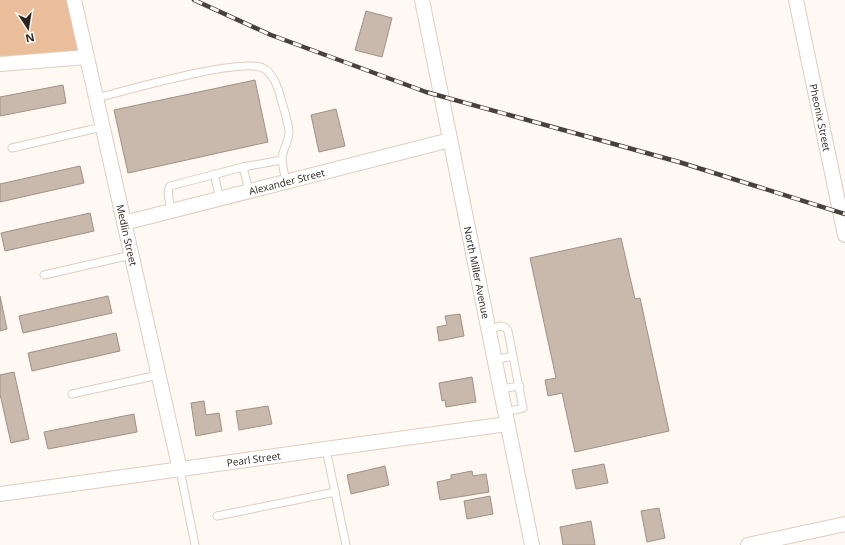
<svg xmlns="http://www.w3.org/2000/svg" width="845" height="545" viewBox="0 0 845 545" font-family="'Open Sans',sans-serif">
  <rect width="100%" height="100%" fill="#fff8f3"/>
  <polygon fill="#eabe9a" points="0,0 74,0 87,57 0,64"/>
  <g fill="#c9b9ad" stroke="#a09185">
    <polygon points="366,11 392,18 382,57 355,50"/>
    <polygon points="255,80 268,142 128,173 114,110"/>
    <polygon points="63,85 66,103 0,116 0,97"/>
    <polygon points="336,109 345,146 319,152 311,115"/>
    <polygon points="80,166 84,183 0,202 0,184"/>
    <polygon points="90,213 94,231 5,251 1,233"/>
    <polygon points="621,238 635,299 640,298 669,431 575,452 562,393 548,396 545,380 556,378 530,258"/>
    <polygon points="0,296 7,329 0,331"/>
    <polygon points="108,296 112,313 23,333 19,316"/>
    <polygon points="460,314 464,336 439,341 437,327 447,325 445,316"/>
    <polygon points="116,333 120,351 32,371 28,353"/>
    <polygon points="14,372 29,439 11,443 0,394 0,375"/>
    <polygon points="472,377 476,402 446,407 445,400 442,401 439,383"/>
    <polygon points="204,401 206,415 219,413 222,431 196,436 191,403"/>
    <polygon points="268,406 272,424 239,430 236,411"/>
    <polygon points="134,414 137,432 48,449 44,432"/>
    <polygon points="604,464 608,483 576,489 572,470"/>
    <polygon points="385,466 389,485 351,494 347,475"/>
    <polygon points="472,471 473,476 486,474 489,492 440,500 437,482 451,479 451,475"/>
    <polygon points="490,496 493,514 467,519 464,501"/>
    <polygon points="659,508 665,538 647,542 641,511"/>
    <polygon points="591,521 595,545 563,545 560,527"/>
  </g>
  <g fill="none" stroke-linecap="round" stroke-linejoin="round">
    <defs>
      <g id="lane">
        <path d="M 96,98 C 125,91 241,57 263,68 C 273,73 279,89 281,99 C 284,109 288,121 289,132 C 289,141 283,149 282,158 C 282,166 285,175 286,182"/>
        <polyline points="12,148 102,127"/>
        <polyline points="243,167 282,160"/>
        <polyline points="214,174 220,199"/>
        <path d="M 172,211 C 170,204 166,193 170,186 L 243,167 L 249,191"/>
        <polyline points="44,275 131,255"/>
        <polyline points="488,329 502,326 506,328 508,331 523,408 505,412"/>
        <polyline points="494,360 513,356"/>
        <polyline points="500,389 520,386"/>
        <polyline points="72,394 158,375"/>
        <polyline points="326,449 346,545"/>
        <polyline points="180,470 195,545"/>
        <polyline points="217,516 335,492"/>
      </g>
      <g id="street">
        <path id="s1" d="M 74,0 L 180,470"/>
        <path id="s2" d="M 422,0 L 532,545"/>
        <path id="s3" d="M 796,0 L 845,235"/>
        <polyline points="0,64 87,57"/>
        <path id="s4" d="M 124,223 L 450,140"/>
        <path id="s5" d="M 0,494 L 507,424"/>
        <polyline points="748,545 845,524"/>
      </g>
    </defs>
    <use href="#lane" stroke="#decec1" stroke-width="9"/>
    <use href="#street" stroke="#decec1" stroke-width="16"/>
    <use href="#lane" stroke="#fff" stroke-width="7"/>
    <use href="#street" stroke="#fff" stroke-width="14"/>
    <defs>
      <polyline id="rail" points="194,0 271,35 426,92 679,162 845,214"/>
    </defs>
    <use href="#rail" stroke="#48423e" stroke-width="4.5"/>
    <use href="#rail" stroke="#fff8f3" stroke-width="3" stroke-dasharray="9" stroke-linecap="butt"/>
  </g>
  <g text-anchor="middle" stroke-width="3.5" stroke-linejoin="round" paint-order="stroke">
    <g font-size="10" fill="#2a2420" stroke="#fff8f3">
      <text dy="4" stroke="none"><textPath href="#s3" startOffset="120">Pheonix Street</textPath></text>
      <text dy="4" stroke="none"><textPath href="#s4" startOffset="168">Alexander Street</textPath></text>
      <text dy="4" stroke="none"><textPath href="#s1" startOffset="241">Medlin Street</textPath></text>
      <text dy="4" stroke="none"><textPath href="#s2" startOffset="278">North Miller Avenue</textPath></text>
      <text dy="4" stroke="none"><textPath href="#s5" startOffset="256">Pearl Street</textPath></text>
    </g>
  </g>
  <g transform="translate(28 28) rotate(168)" stroke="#fff8f3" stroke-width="3" paint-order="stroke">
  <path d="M0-3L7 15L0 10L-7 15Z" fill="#2a2420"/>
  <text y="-6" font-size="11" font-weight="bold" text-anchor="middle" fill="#2a2420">N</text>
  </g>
</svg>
